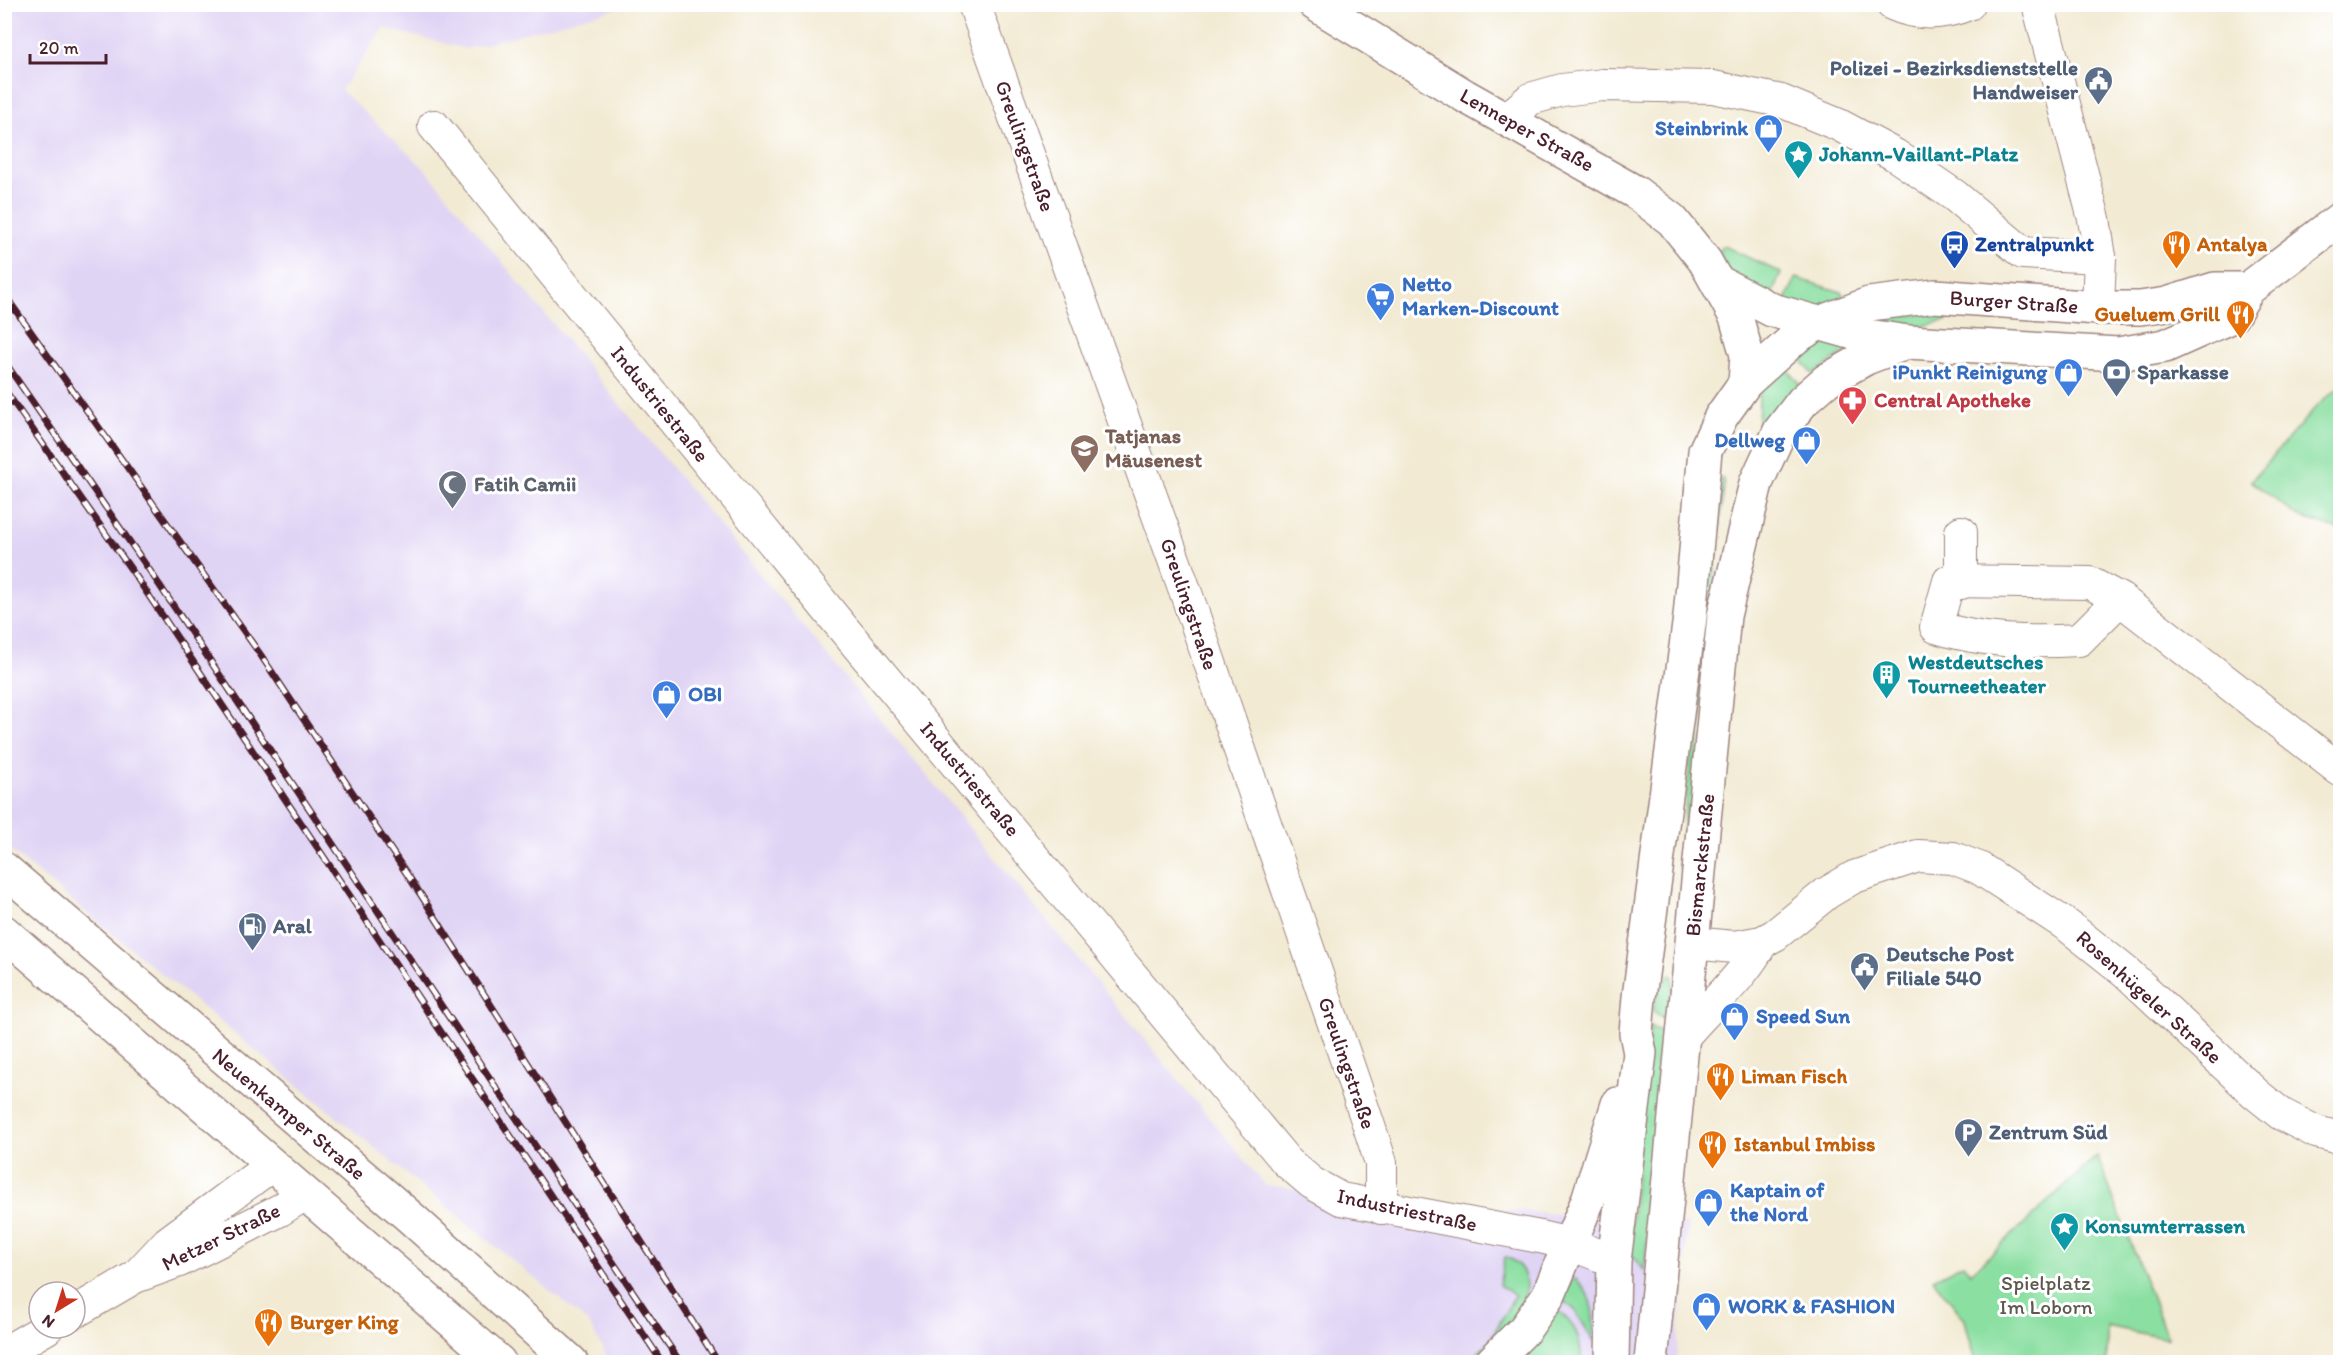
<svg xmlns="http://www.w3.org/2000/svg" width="2345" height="1367" viewBox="0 0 2345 1367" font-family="Itim,sans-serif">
  <rect width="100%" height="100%" fill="#fff"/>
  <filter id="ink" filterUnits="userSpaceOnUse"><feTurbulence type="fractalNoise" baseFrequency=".0167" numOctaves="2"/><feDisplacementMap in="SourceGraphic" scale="12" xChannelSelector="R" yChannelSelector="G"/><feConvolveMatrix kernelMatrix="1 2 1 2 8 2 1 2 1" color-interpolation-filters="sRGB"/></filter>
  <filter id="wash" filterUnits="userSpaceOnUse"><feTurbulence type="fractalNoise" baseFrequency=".008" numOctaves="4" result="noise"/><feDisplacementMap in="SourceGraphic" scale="24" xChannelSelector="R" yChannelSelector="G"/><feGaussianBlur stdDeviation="1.35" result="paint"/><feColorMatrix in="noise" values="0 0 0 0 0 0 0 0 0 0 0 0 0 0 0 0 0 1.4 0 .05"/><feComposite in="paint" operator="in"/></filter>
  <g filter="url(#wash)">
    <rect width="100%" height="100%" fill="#f2ead3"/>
    <polygon fill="#e0d4f4" points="4,5 629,5 466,49 384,28 341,90 426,170 1265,1185 1468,1207 1688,1224 1676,1362 610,1362 588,1322 5,846"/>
    <polygon fill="#c4c0db" points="4,140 13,198 5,201 4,201"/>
    <g fill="#8adfa1" stroke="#6a7f66" stroke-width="1.5">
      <polygon points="1724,246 1781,273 1770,299 1730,279 1719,252 1720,248"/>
      <polygon points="1796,278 1841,292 1844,296 1810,312 1784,304"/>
      <polygon points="1948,312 1948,320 1919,327 1872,324 1873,318"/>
      <polygon points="1818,339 1854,347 1813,374 1796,354"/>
      <polygon points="1784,365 1800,384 1762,433 1758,434 1759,390"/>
      <polygon points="2340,386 2340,530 2297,516 2251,481 2316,407"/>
      <polygon points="1722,478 1724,483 1686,868 1679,868 1718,482"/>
      <polygon points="1669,975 1673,976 1671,1022 1652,1011 1659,990"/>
      <polygon points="1650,1026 1670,1037 1644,1270 1629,1251"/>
      <polygon points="2097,1156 2168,1339 2107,1326 2107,1362 1976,1362 1965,1320 1933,1279 1963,1264 1971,1273"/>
      <path d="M 1505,1257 C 1524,1263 1529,1280 1524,1298 L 1532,1302 L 1476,1362 L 1473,1358 L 1490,1340 L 1515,1295 L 1499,1285 Z"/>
      <path d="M 1576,1279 C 1593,1294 1595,1319 1593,1340 L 1575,1310 L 1561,1298 L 1572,1280 Z"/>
      <path d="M 1555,1308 C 1575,1324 1582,1337 1581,1362 L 1509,1362 Z"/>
    </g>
  </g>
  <g filter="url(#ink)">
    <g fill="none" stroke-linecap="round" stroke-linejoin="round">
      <defs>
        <g id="minor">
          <polyline points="974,4 1187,596 1368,1123 1381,1163 1381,1208"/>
          <path d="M 1892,4 C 1918,16 1942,15 1969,4"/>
          <polyline points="2038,4 2094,219 2100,257 2098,308"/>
          <polyline points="1507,119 1530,99 1562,90 1603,85 1713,87 1781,101 1839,125 1895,155 1955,196 2023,253 2100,257"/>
          <polyline points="434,126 837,621 1287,1162 1312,1183 1341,1199 1540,1237 1570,1244 1614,1261"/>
          <polyline points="1961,532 1961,583"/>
          <path d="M 2120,599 L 2079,640 C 2030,643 1982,642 1936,627 L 1949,581 L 2090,583 L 2120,599 L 2340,770"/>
          <polyline points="1692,943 1734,947 1762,942 1775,935 1827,893 1854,877 1918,856 1953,858 1979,868 2068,926 2127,973 2256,1094 2281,1114 2316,1132 2340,1138"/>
          <path d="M 1684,1036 C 1710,1005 1743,978 1762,942"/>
          <polyline points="140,1272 168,1242 272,1165"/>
          <polyline points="75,1312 135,1277 179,1261 280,1210 305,1194"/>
          <polyline points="4,1353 47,1328"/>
        </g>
        <g id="major">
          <polyline points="1315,4 1465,96 1635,192 1672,220 1705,261 1736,317 1747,355 1745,383"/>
          <polyline points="1718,282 1772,310 1861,335 1908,342 2118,354 2165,346 2232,316 2248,289 2340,219"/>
          <polyline points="4,869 410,1217 571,1362"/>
          <polyline points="4,932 499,1362"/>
          <polyline points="1492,1362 1525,1329 1548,1296 1588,1200 1618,1104"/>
          <polyline points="1612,1362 1614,1261 1640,1053 1636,1033 1639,997 1690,617 1705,451 1721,417 1745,383 1796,337 1817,324 1869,304 1935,296 2098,308 2140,308 2167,304 2215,289 2248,289"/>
          <polyline points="1651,1362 1724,616 1756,483 1780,431 1803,401 1827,380 1866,358 1908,342"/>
        </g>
      </defs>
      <use href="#minor" stroke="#9e847f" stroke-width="34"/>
      <use href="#major" stroke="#9e847f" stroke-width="36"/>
      <use href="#minor" stroke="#fff" stroke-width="32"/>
      <use href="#major" stroke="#fff" stroke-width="33"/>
      <defs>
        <g id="rail">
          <polyline points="4,294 260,654 421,895 718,1362"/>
          <polyline points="4,361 150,571 680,1362"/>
          <polyline points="4,389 137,578 662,1362"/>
        </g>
      </defs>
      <use href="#rail" stroke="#4a1f2b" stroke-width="7"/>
      <use href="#rail" stroke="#fff" stroke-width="4.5" stroke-dasharray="14" stroke-linecap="butt"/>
    </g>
  </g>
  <defs>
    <symbol id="civic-pin" viewBox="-11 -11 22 30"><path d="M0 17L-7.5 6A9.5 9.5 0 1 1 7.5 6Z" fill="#5c6f8a" stroke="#fff"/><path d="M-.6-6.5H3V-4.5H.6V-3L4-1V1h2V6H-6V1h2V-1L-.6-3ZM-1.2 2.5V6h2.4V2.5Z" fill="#fff"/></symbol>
    <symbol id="shop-pin" viewBox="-11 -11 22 30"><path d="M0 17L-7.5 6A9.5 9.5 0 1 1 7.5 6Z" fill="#3f7fe0" stroke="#fff"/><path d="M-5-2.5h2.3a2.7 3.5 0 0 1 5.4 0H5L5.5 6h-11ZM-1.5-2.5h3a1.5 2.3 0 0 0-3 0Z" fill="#fff"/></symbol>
    <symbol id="sight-pin" viewBox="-11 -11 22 30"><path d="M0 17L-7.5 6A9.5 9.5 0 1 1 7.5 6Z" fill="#0f9aa8" stroke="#fff"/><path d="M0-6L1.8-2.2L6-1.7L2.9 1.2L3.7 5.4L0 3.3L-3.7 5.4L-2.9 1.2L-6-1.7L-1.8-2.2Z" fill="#fff"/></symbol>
    <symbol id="bus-pin" viewBox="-11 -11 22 30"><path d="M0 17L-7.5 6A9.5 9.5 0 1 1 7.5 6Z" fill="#1a4fb4" stroke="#fff"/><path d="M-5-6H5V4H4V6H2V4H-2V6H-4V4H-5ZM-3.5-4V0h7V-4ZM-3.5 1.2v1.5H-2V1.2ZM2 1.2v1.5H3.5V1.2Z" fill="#fff"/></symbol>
    <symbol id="restaurant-pin" viewBox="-11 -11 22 30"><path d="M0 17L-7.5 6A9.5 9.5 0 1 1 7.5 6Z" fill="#e8710a" stroke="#fff"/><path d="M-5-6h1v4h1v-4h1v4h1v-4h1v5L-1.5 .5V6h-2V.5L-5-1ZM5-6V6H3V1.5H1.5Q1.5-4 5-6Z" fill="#fff"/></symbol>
    <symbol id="supermarket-pin" viewBox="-11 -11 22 30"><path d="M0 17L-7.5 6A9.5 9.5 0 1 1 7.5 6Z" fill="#3f7fe0" stroke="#fff"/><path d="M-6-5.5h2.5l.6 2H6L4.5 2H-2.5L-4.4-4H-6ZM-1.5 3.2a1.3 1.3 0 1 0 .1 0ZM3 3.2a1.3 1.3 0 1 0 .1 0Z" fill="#fff"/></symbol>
    <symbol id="bank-pin" viewBox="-11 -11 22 30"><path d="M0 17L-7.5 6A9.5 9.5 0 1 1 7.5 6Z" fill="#5c6f8a" stroke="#fff"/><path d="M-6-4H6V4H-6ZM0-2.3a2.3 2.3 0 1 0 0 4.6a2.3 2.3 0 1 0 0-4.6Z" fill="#fff"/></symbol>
    <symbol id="pharmacy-pin" viewBox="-11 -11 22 30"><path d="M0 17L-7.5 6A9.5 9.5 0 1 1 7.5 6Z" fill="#e0444e" stroke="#fff"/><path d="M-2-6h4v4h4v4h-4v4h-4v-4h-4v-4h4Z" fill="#fff"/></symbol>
    <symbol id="school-pin" viewBox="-11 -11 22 30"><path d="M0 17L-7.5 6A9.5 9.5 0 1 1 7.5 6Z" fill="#8d6e63" stroke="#fff"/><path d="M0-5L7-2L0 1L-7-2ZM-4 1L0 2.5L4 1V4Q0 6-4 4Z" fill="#fff"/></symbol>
    <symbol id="mosque-pin" viewBox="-11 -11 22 30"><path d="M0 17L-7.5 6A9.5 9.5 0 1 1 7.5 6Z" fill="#6b7280" stroke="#fff"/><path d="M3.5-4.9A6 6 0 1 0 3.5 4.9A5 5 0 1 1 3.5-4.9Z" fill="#fff"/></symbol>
    <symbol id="building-pin" viewBox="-11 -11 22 30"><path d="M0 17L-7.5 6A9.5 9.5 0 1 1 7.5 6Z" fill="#0f9aa8" stroke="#fff"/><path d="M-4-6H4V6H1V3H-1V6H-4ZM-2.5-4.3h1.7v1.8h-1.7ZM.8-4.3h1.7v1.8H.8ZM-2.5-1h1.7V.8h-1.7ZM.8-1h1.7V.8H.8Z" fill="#fff"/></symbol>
    <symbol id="fuel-pin" viewBox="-11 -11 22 30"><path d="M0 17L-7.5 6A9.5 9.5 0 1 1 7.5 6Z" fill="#5c6f8a" stroke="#fff"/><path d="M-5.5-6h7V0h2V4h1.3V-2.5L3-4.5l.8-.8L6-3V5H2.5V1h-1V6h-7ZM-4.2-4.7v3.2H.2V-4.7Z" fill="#fff"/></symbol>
    <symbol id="parking-pin" viewBox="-11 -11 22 30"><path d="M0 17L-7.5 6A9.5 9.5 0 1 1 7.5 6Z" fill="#5c6f8a" stroke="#fff"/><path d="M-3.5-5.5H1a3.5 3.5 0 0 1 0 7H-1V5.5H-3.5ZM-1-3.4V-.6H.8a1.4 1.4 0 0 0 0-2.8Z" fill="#fff"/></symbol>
  </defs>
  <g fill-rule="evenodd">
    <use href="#civic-pin" x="2082" y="64" width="33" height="45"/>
    <use href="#shop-pin" x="1752" y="112" width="33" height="45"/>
    <use href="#sight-pin" x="1782" y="138" width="33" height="45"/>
    <use href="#bus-pin" x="1938" y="228" width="33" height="45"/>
    <use href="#restaurant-pin" x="2160" y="228" width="33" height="45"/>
    <use href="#supermarket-pin" x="1364" y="280" width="33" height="45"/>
    <use href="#restaurant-pin" x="2224" y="298" width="33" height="45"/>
    <use href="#shop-pin" x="2052" y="356" width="33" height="45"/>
    <use href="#bank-pin" x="2100" y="356" width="33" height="45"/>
    <use href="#pharmacy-pin" x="1836" y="384" width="33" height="45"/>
    <use href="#shop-pin" x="1790" y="424" width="33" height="45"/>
    <use href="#school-pin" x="1068" y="432" width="33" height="45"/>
    <use href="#mosque-pin" x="436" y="468" width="33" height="45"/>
    <use href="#building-pin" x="1870" y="658" width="33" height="45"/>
    <use href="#shop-pin" x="650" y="678" width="33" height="45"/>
    <use href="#fuel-pin" x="236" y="910" width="33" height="45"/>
    <use href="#civic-pin" x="1848" y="950" width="33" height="45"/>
    <use href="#shop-pin" x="1718" y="1000" width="33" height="45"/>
    <use href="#restaurant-pin" x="1704" y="1060" width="33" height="45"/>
    <use href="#parking-pin" x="1952" y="1116" width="33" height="45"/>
    <use href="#restaurant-pin" x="1696" y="1128" width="33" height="45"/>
    <use href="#shop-pin" x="1692" y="1186" width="33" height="45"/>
    <use href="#sight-pin" x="2048" y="1210" width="33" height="45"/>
    <use href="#shop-pin" x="1690" y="1290" width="33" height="45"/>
    <use href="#restaurant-pin" x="252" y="1306" width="33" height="45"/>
  </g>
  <g text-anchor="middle" stroke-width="6" stroke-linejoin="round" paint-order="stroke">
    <g font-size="21" font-weight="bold" fill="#4e5e75" stroke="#fff" text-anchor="start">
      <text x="2078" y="75" text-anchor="end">Polizei - Bezirksdienststelle<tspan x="2078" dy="24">Handweiser</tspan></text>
      <text x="2137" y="379">Sparkasse</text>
      <text x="273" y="933">Aral</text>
      <text x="1886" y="961">Deutsche Post<tspan x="1886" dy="24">Filiale 540</tspan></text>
      <text x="1989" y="1139">Zentrum Süd</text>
    </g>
    <g font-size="21" font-weight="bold" fill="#366cbe" stroke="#fff" text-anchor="start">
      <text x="1748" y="135" text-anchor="end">Steinbrink</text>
      <text x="1402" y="291">Netto<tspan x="1402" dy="24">Marken-Discount</tspan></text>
      <text x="2047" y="379" text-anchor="end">iPunkt Reinigung</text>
      <text x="1785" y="447" text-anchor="end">Dellweg</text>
      <text x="688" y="701">OBI</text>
      <text x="1756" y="1023">Speed Sun</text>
      <text x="1730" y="1197">Kaptain of<tspan x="1730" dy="24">the Nord</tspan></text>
      <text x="1728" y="1313">WORK &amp; FASHION</text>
    </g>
    <g font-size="21" fill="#4a1f2b" stroke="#fff">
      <text transform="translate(1527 130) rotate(29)" y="7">Lenneper Straße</text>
      <text transform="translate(1025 146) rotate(70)" y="7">Greulingstraße</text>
      <text transform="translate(2014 302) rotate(4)" y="7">Burger Straße</text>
      <text transform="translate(660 404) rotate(51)" y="7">Industriestraße</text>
      <text transform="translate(1189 604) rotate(71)" y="7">Greulingstraße</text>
      <text transform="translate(970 779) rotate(50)" y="7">Industriestraße</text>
      <text transform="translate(1700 865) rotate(-84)" y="7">Bismarckstraße</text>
      <text transform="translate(2149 997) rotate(42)" y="7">Rosenhügeler Straße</text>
      <text transform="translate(1347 1063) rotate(71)" y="7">Greulingstraße</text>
      <text transform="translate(289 1114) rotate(40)" y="7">Neuenkamper Straße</text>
      <text transform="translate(1407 1210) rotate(12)" y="7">Industriestraße</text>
      <text transform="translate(221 1237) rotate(-26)" y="7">Metzer Straße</text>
    </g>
    <g font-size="21" font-weight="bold" fill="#0d838f" stroke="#fff" text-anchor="start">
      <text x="1819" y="161">Johann-Vaillant-Platz</text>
      <text x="1908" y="669">Westdeutsches<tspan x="1908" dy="24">Tourneetheater</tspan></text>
      <text x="2085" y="1233">Konsumterrassen</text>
    </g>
    <g font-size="21" font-weight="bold" fill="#164399" stroke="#fff" text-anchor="start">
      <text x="1975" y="251">Zentralpunkt</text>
    </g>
    <g font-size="21" font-weight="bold" fill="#c56008" stroke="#fff" text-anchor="start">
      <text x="2197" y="251">Antalya</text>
      <text x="2220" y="321" text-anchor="end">Gueluem Grill</text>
      <text x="1741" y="1083">Liman Fisch</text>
      <text x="1734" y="1151">Istanbul Imbiss</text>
      <text x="290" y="1329">Burger King</text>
    </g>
    <g font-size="21" font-weight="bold" fill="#be3a42" stroke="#fff" text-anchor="start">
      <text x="1874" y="407">Central Apotheke</text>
    </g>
    <g font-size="21" font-weight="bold" fill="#785e54" stroke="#fff" text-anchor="start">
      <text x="1105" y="443">Tatjanas<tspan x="1105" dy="24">Mäusenest</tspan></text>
    </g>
    <g font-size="21" font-weight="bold" fill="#5b616d" stroke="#fff" text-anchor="start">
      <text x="474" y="491">Fatih Camii</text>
    </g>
    <g font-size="21" fill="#5d594e" stroke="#fff">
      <text x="2046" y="1290">Spielplatz<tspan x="2046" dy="24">Im Loborn</tspan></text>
    </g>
  </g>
  <rect width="2345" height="1367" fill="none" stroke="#fff" stroke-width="24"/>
  <g transform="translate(57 1310) rotate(218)"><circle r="28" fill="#ffffff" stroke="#b7a5aa" stroke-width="1.5"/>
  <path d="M0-4.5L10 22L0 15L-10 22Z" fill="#c8321e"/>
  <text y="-9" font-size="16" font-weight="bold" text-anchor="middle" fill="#4a1f2b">N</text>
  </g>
  <path d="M30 54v9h76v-9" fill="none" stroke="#4a1f2b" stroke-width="3"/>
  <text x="39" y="54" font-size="18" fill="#4a1f2b" stroke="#ffffff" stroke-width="4.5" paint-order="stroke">20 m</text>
</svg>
